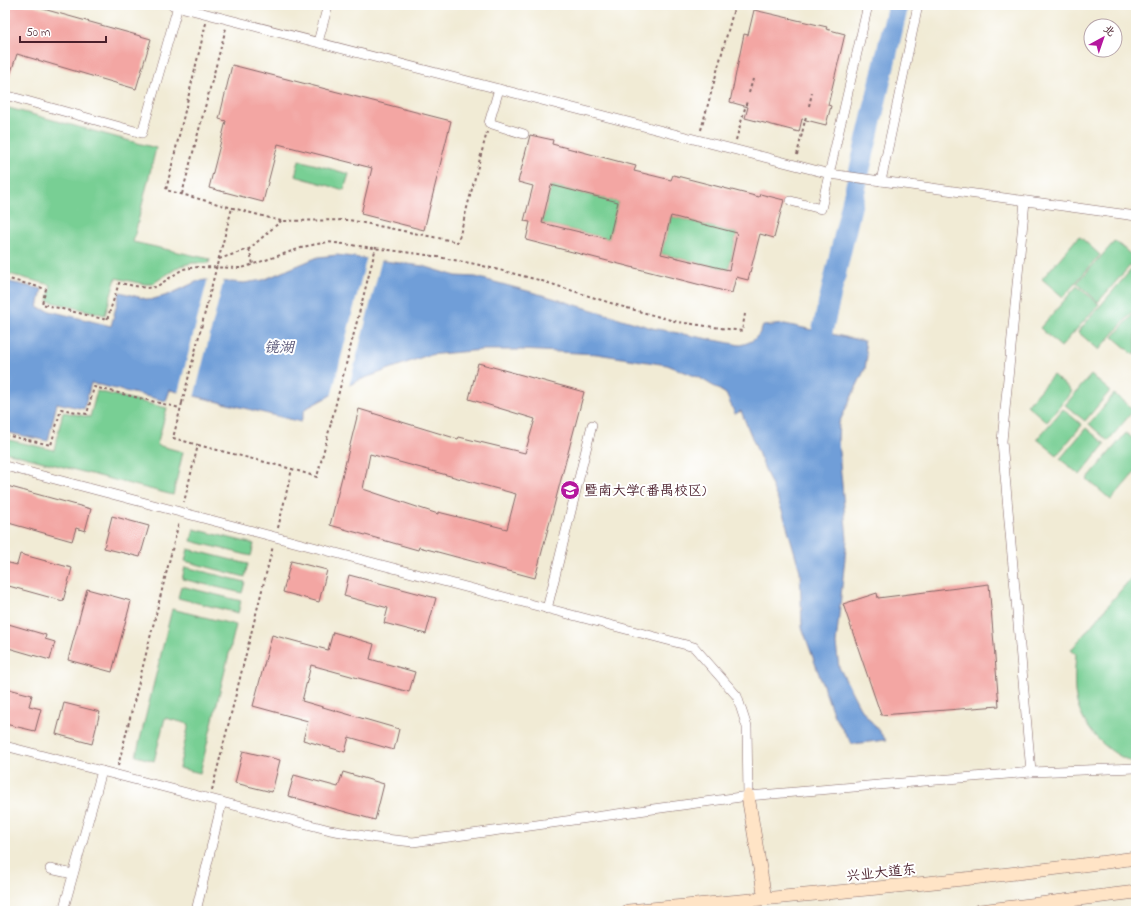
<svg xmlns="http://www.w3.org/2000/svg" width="1141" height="916" viewBox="0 0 1141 916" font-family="'Indie Flower','LXGW WenKai TC',sans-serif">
  <rect width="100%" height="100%" fill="#fff"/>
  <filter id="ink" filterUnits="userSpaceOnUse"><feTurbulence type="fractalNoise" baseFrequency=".025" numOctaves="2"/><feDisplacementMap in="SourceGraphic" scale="8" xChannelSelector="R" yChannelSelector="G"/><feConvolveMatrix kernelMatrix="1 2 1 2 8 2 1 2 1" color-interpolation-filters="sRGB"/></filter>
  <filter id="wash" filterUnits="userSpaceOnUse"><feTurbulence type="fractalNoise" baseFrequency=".012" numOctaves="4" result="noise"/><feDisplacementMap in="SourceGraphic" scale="16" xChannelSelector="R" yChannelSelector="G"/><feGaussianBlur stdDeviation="0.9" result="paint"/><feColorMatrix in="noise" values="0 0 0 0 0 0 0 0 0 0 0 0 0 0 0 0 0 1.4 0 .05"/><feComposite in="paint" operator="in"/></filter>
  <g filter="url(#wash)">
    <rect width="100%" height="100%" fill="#f1ebd5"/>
    <g fill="#78cf94" stroke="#617760">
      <polygon points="5,107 156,148 133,242 210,259 209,263 192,263 180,266 152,284 144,284 116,278 105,315 48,301 51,285 5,273"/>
      <polygon points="299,160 349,174 344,190 295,176"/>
      <polygon points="551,185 618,202 609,239 542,223"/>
      <polygon points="671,216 737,233 729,270 661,254"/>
      <polygon points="1079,236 1100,255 1063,297 1042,279"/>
      <polygon points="1115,241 1136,259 1098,302 1077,283"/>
      <polygon points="1136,264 1136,308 1099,350 1078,332"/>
      <polygon points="1077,286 1099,304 1061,347 1040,328"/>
      <polygon points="1136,311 1136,353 1134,355 1113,337"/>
      <polygon points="1053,375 1072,391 1047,422 1027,405"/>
      <polygon points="1091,375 1110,391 1085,421 1065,405"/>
      <polygon points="97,391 167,408 157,445 183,452 173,495 5,452 5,439 54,450 63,412 90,417"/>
      <polygon points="1114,394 1134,410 1108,441 1089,424"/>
      <polygon points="1063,409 1082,425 1057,455 1037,439"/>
      <polygon points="1086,428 1105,444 1080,475 1060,459"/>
      <polygon points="1126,433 1136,441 1136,471 1111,500 1087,479"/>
      <polygon points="194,529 254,544 251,556 191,541"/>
      <polygon points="188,549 248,564 245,577 185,561"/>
      <polygon points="185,567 245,582 242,593 182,579"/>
      <path d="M 1136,572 L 1136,763 C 1106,754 1078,724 1075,692 C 1074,680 1075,666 1076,654 L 1071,650 Z"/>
      <polygon points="181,586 241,601 238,613 178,598"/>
      <polygon points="172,609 236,625 200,773 179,768 189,724 165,718 154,761 136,756"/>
    </g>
    <path fill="#6f9ed8" stroke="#5c5e82" d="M 337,255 L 423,266 L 456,276 L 476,277 L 546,296 L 652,328 L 740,345 C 753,342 758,338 763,326 L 785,324 L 864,341 L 867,356 L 865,369 L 839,423 L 838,441 L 847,539 L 836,644 L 839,667 L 859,706 L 886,740 L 852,744 L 834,716 L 802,627 L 800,571 L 783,513 L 741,411 L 735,414 L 726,394 L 700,378 L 667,365 L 597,354 L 522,350 L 482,350 L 428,355 L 357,381 L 305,409 L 301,422 L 170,390 L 166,401 L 91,383 L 84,409 L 57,403 L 48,441 L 5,432 L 5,281 L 42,289 L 38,308 L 111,326 L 120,292 L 150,300 L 168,295 L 198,281 L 206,280 L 244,283 L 263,280 L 318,257 Z"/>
    <g fill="#f1ebd5">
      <polygon points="367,256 382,258 349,387 331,397"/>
      <polygon points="208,278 224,279 194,398 178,393"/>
    </g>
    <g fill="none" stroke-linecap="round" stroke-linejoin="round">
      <polyline stroke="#6f9ed8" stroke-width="21" points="822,332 898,5"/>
    </g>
    <g id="blocks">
      <g fill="#f3a6a3" fill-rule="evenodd">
        <polygon points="5,5 29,5 151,39 136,89 17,54 7,84 5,84"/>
        <polygon points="754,10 827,27 826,29 845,34 828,105 831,106 826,125 802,119 799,132 745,118 748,107 730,102 744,34 748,35"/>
        <polygon points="232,65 451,121 424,230 361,214 372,168 278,144 263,202 209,188 226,121 219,119"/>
        <path d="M 530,135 L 553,140 L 552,144 L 636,166 L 634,171 L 671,180 L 673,175 L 759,197 L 760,194 L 784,200 L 774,238 L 760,234 L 748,280 L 736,277 L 732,293 L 526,240 L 530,222 L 524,221 L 533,186 L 518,182 ZM 551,185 L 618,202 L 609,239 L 542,223 ZM 671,216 L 737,233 L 729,270 L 661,254 Z"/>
        <path d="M 478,363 L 584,392 L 535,578 L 419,547 L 418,550 L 330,525 L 359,409 L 458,439 L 459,437 L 525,453 L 535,419 L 469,399 ZM 370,454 L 516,494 L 507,529 L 438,512 L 438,514 L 363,489 Z"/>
        <polygon points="7,486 91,509 85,531 76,528 72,541 5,522 5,493"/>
        <polygon points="112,516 149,526 140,557 104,548"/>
        <polygon points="20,554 72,568 63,601 5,585 5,562 17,565"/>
        <polygon points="291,561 327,570 319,602 283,592"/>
        <polygon points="349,575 436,598 426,634 384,623 388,608 344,596"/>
        <polygon points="989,584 999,706 881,715 843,604 877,593 878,598"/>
        <polygon points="87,589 131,601 112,672 68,660"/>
        <polygon points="5,623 46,635 45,639 55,642 50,660 5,647"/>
        <polygon points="333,632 374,644 370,659 415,672 409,692 311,665 302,701 399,729 394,750 349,737 345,752 303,740 308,721 253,706 272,635 328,650"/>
        <polygon points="5,688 32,695 29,706 41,709 35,731 5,724"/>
        <polygon points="64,703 100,712 92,744 56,734"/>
        <polygon points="243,751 280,760 272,792 235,783"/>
        <polygon points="343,772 384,784 375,820 288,796 294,775 338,787"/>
      </g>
    </g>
  </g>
  <g filter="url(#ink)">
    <use href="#blocks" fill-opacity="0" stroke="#846666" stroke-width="1"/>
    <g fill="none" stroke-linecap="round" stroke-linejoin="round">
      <defs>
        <g id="street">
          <polyline points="172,5 830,174 1136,216"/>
          <polyline points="318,42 328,5"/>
          <polyline points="499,89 489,123 524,134"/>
          <polyline points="5,95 142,133 178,6"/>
          <polyline points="881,181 918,5"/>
          <polyline points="791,201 821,209 868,5"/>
          <polyline points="5,466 694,647 737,696 747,727 748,796"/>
          <polyline points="547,609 592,425"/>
          <polyline points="5,746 330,830 376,838 413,842 748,796 1031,772 1002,441 1025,201"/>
          <polyline points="1031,772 1136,768"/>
          <polyline points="50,869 73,874"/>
          <polyline points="63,911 102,771"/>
          <polyline points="196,911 222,802"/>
        </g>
        <g id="secondary">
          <polyline points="748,796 765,899"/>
          <path d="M 628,911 C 798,896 967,881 1136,858"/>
          <polyline points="980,911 1136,892"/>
        </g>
      </defs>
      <use href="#street" stroke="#846666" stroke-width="10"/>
      <use href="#secondary" stroke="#846666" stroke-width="14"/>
      <g stroke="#846666" stroke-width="2" stroke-dasharray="3 3" stroke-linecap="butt">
        <polyline points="722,5 734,8"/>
        <polyline points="206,23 166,190 281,221 349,220 458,242 487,132"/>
        <polyline points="749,93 753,79"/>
        <polyline points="809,106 812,93"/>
        <polyline points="701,130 735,5"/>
        <polyline points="736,140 747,101"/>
        <polyline points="797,155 806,116"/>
        <polyline points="182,194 226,28"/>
        <polyline points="249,249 253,264"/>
        <polyline points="219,259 249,249 281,221"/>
        <polyline points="217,265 232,208"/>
        <polyline points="5,278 46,289 42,304 107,320 119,283 146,288 156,287 183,269 198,267 242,268 307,246 328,242 427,255 475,264 539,280 620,306 678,322 742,331 745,314"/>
        <polyline points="182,403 173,438 198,445 184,502"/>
        <polyline points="5,435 51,445 61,409 87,414 94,387 180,408"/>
        <polyline points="198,445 292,469"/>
        <polyline points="278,528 292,469 317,477 331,423"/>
        <polyline points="118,766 179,522"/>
        <polyline points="212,790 273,546"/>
      </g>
      <use href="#street" stroke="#fff" stroke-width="9"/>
      <use href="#secondary" stroke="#ffe4c6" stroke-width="13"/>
      <g stroke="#846666" stroke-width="2" stroke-dasharray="3 3" stroke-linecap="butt">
        <polyline points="182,403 217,265"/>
        <polyline points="331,423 376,247"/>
      </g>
    </g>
  </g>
  <defs>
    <symbol id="university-disc" viewBox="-11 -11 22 22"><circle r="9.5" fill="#b5179e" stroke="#fff"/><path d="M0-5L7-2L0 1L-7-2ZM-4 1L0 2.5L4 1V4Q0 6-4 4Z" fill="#fff"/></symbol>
  </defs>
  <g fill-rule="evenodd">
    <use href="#university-disc" x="559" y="479" width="22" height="22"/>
  </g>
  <g text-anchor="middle" stroke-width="4" stroke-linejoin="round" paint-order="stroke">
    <g font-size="14" fill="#4a1f2b" stroke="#fff" text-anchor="start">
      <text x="584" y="495">暨南大学(番禺校区)</text>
    </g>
    <g font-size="14" fill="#4a1f2b" stroke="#fff">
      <text transform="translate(881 872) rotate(-6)" y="5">兴业大道东</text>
    </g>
    <g font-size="15" font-style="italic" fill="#5b5879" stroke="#fff">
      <text x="279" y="352">镜湖</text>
    </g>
  </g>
  <rect width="1141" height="916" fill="none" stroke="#fff" stroke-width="20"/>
  <g transform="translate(1103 38) rotate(40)"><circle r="19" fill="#ffffff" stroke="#b7a5aa"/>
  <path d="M0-3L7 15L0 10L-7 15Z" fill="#b5179e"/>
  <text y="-6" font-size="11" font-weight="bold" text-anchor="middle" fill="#4a1f2b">北</text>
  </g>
  <path d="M20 36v6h86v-6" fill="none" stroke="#4a1f2b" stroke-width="2"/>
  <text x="26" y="36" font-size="12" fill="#4a1f2b" stroke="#ffffff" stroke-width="3" paint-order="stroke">50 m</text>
</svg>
